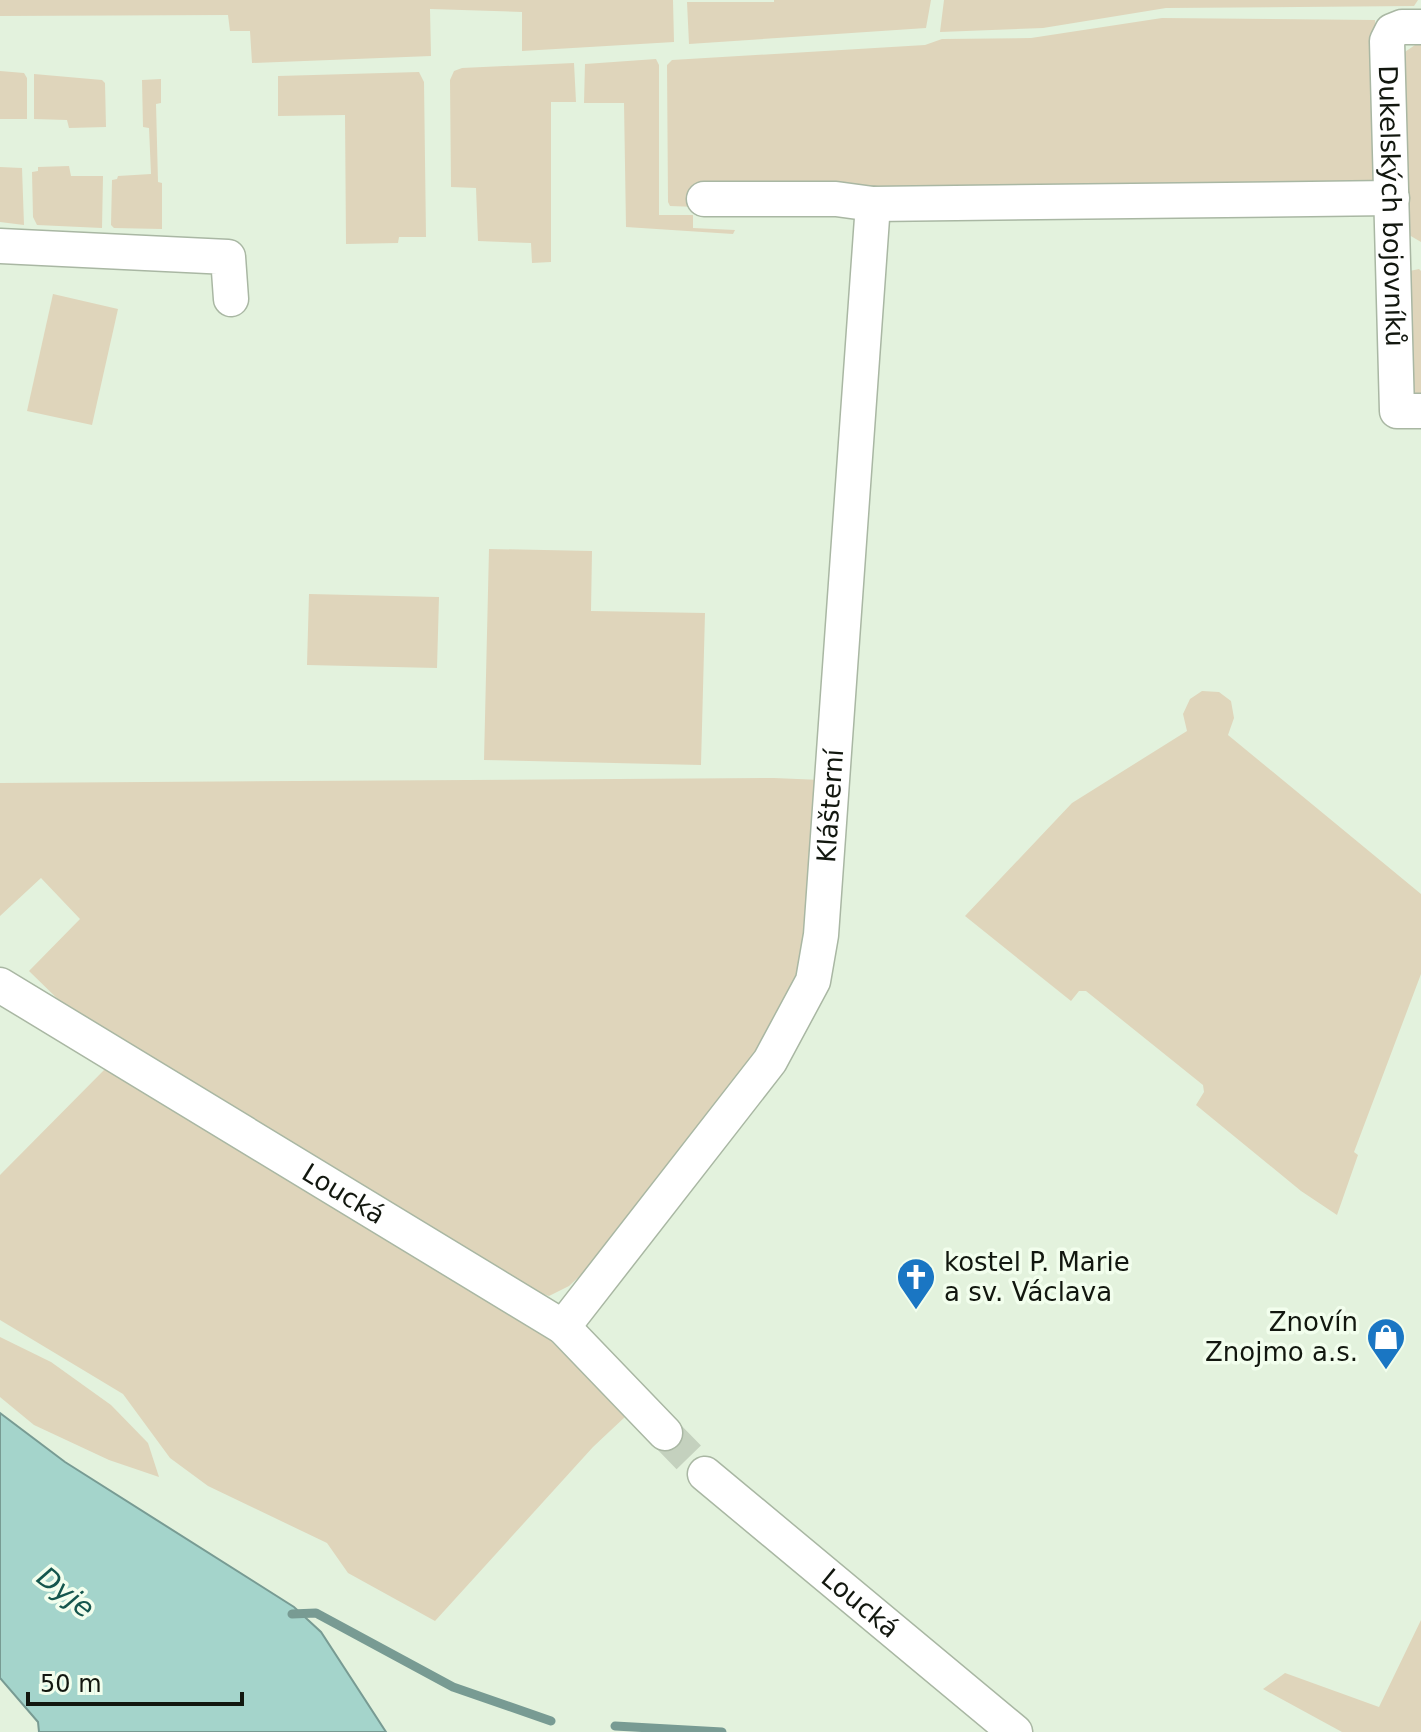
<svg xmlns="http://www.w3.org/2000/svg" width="1421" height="1732" viewBox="0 0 1421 1732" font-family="'DejaVu Sans',sans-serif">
  <rect width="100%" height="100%" fill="#e3f2dd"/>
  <g fill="#dfd5bb">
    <polygon points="0,0 673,0 674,42 522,51 522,12 430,9 431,56 252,63 250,31 230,31 228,15 0,16"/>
    <polygon points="774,0 931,0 926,28 689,44 687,2 774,2"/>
    <polygon points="944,0 1418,0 1414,6 1166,8 1043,28 940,32"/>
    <polygon points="1162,18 1375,20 1382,156 1373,185 697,207 670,206 668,202 667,65 672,60 925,45 942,39 1031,38"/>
    <polygon points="1415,45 1421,45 1421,242 1404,232 1402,54"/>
    <polygon points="656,59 659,65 659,215 693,215 693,228 735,230 733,234 626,227 624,103 584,103 585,64"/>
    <polygon points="574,63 576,102 551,102 551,262 532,263 531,243 478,241 476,188 451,187 450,80 454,71 462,68"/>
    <polygon points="0,71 24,73 27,78 27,119 0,119"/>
    <polygon points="419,72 424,82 426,237 399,237 398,243 346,244 345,115 278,116 278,76"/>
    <polygon points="34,74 102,80 105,83 106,127 69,128 67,120 34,119"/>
    <polygon points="161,79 161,103 156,104 158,182 162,183 162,229 114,228 111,225 112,180 117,179 118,176 151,174 149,128 143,127 142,80"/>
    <polygon points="69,166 71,176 103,176 102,228 37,225 33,217 32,172 38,171 38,167"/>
    <polygon points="0,167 22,168 24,225 0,222"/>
    <polygon points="1419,269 1421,271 1421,398 1409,398 1405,272"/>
    <polygon points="53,294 118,309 92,425 27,411"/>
    <polygon points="489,549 592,551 591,611 705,613 701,765 484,760"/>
    <polygon points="309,594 439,597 437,668 307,665"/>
    <polygon points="1202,691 1219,692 1231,701 1234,718 1228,735 1421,894 1421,974 1354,1152 1358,1155 1337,1215 1301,1191 1196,1105 1204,1092 1203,1085 1086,991 1079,991 1071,1001 965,916 1072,803 1187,731 1183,714 1190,699"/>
    <polygon points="774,778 821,780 801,975 761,1053 584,1272 569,1286 549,1296 531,1290 70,1011 29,971 80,919 41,878 0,916 0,783"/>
    <polygon points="108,1066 549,1339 626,1416 593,1447 435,1621 348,1573 327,1543 208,1486 170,1458 123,1394 0,1320 0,1175"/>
    <polygon points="0,1337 51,1362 111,1405 148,1443 159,1477 109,1460 34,1425 0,1397"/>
    <polygon points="1421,1620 1421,1732 1342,1732 1263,1689 1285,1673 1379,1707"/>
  </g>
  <polygon fill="#a4d4cb" stroke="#789b93" stroke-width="2" points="0,1413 65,1462 294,1607 321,1632 386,1732 39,1732 38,1722 0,1678"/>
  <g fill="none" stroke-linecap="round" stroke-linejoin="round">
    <g stroke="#789b93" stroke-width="9">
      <polyline points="292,1614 316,1613 453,1687 551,1721"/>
      <polyline points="615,1726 722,1732"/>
    </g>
    <polyline stroke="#c4d1be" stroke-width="34" stroke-dasharray="34 17" stroke-linecap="butt" points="665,1433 705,1474"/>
    <defs>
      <g id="street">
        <path id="s1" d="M 1421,27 L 1402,27 L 1392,31 L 1387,41 L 1397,411 L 1421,411"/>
        <polyline points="704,199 836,199 873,204 1392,198"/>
        <polyline points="0,246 228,257 231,299"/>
        <path id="s2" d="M 0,985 L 563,1327 L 665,1433"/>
        <path id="s3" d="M 563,1327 L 770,1061 L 813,981 L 821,935 L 873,204"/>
        <path id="s4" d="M 705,1474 L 1015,1732"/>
      </g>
    </defs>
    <use href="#street" stroke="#a9b7a3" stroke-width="37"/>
    <use href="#street" stroke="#fff" stroke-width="34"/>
  </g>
  <defs>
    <symbol id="church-pin" viewBox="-11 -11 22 30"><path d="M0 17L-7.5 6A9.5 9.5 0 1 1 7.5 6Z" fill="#1a76c3" stroke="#f2feed"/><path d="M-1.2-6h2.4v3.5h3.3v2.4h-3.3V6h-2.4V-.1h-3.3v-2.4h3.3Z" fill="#fff"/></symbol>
    <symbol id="shop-pin" viewBox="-11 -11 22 30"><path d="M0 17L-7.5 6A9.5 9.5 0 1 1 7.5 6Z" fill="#1a76c3" stroke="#f2feed"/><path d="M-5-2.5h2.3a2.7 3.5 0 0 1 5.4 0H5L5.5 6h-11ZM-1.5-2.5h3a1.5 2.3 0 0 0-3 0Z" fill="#fff"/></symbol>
  </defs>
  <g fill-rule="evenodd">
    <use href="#church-pin" x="894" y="1255" width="44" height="60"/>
    <use href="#shop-pin" x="1364" y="1315" width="44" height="60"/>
  </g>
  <g text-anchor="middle" stroke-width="7" stroke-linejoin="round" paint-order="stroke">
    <g font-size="26" fill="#12170f" stroke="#f2feed">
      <text dy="9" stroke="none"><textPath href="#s1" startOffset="206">Dukelských bojovníků</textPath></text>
      <text dy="9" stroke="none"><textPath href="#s3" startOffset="604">Klášterní</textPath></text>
      <text dy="9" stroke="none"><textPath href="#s2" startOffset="402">Loucká</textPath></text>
      <text dy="9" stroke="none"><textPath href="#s4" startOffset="202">Loucká</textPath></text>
    </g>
    <g font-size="26" fill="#12170f" stroke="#f2feed" text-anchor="start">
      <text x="944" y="1271">kostel P. Marie<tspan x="944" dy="30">a sv. Václava</tspan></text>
      <text x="1358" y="1331" text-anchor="end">Znovín<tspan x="1358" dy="30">Znojmo a.s.</tspan></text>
    </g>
    <g font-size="28" font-style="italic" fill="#14564d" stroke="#f2feed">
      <text transform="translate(66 1592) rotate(38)" y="10">Dyje</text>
    </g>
  </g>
  <path d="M28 1692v12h214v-12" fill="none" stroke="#12170f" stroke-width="4"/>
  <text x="40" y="1692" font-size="24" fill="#12170f" stroke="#f2feed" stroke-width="6" paint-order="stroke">50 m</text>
</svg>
